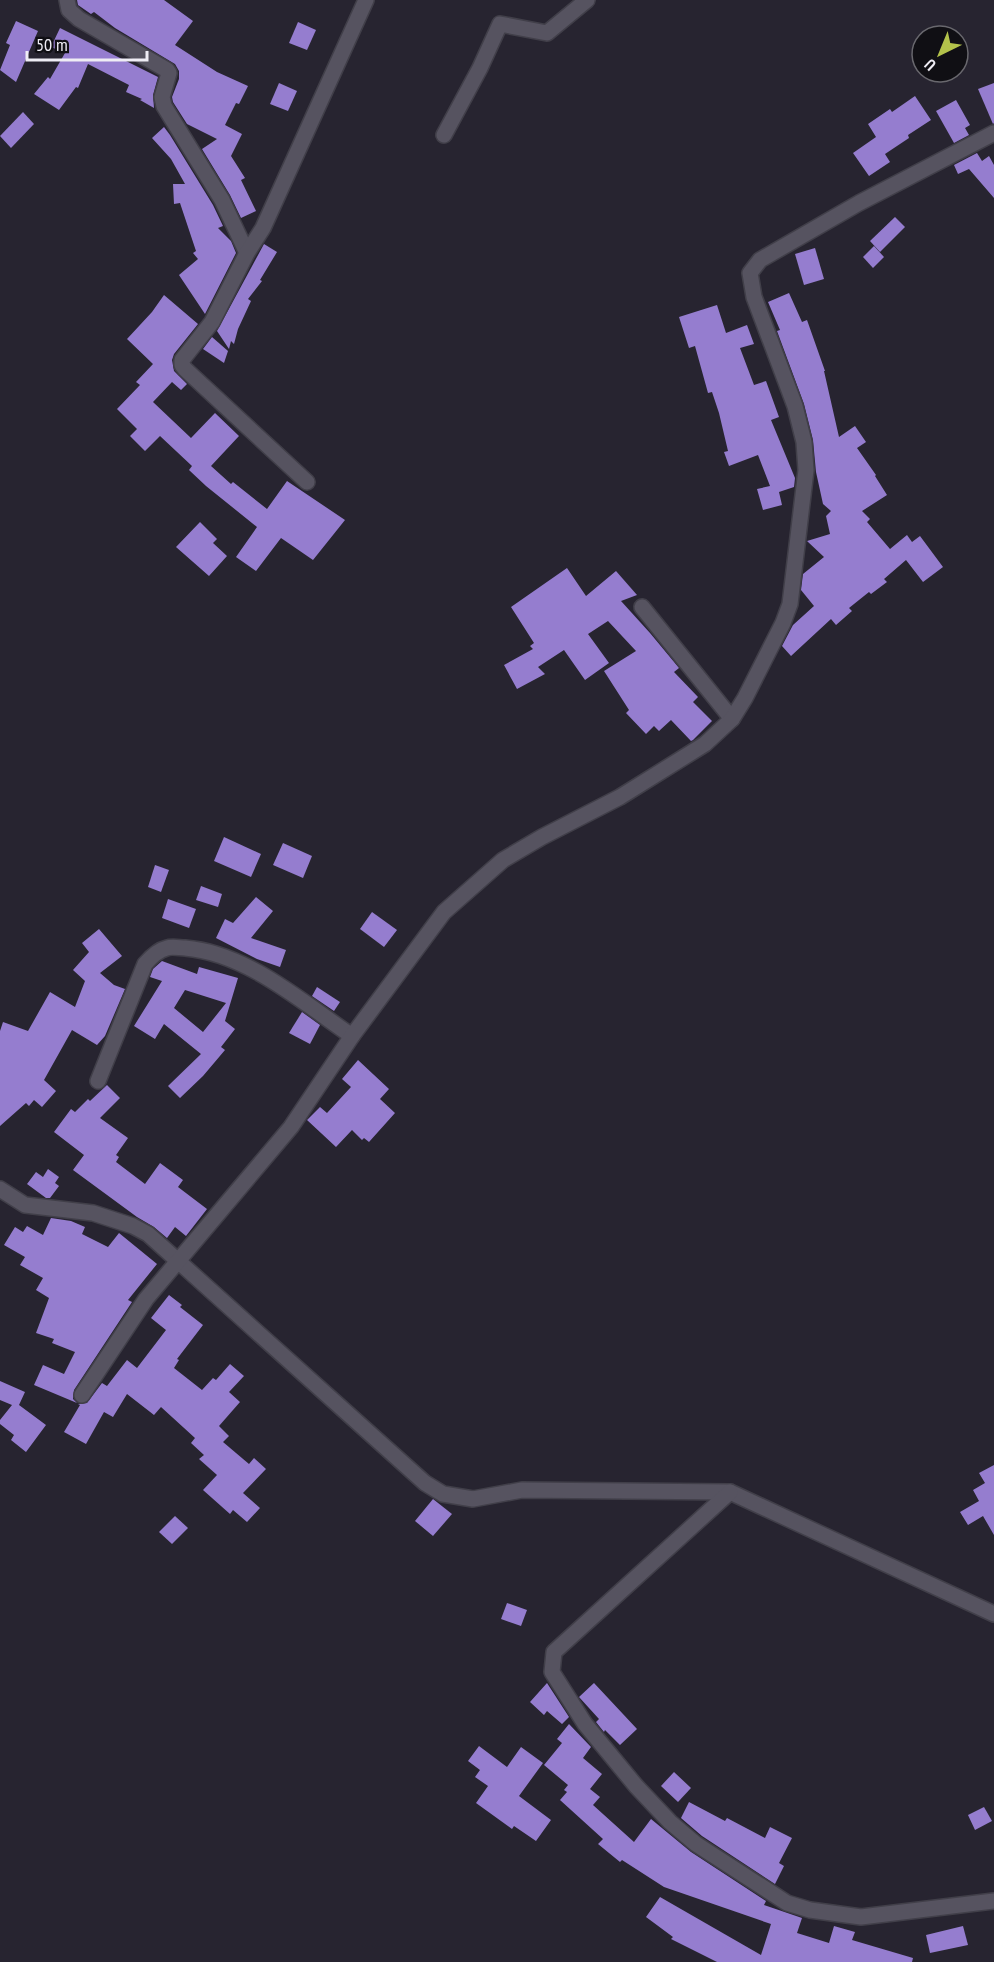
<svg xmlns="http://www.w3.org/2000/svg" width="994" height="1962" viewBox="0 0 994 1962" font-family="'PT Sans Narrow',sans-serif">
  <rect width="100%" height="100%" fill="#272430"/>
  <g fill="#957dcf" fill-rule="evenodd">
    <polygon points="77,0 164,0 193,21 175,45 217,72 248,86 239,104 236,103 225,125 242,134 231,156 245,178 241,180 256,211 241,218 230,195 202,149 217,139 187,124 173,102 172,97 179,79 179,71 175,64 115,28 94,12 91,14 78,5"/>
    <polygon points="16,21 38,31 16,82 0,70 10,45 6,43"/>
    <polygon points="298,22 316,30 307,50 289,43"/>
    <polygon points="60,28 158,77 153,95 154,108 140,100 142,99 126,92 129,85 88,64 78,88 76,87 59,110 34,94 48,77 50,79 65,53 51,47"/>
    <polygon points="279,83 297,91 288,111 270,104"/>
    <polygon points="994,83 994,123 993,124 978,89"/>
    <polygon points="915,96 931,120 908,135 909,138 885,154 890,162 869,176 853,153 876,137 868,124 890,109 892,112"/>
    <polygon points="956,100 970,125 965,128 969,135 954,143 936,111"/>
    <polygon points="23,112 34,124 11,148 0,136"/>
    <polygon points="164,127 170,135 213,205 223,226 218,228 231,241 236,253 205,314 179,275 198,259 193,253 196,251 180,203 174,204 173,184 185,184 171,159 152,138"/>
    <polygon points="977,153 982,161 989,156 994,165 994,198 969,169 958,174 954,165"/>
    <polygon points="895,217 905,227 880,252 870,241"/>
    <polygon points="264,244 277,252 260,280 262,281 248,299 251,301 238,329 234,344 231,341 229,349 217,331"/>
    <polygon points="874,246 884,257 873,268 863,257"/>
    <polygon points="815,248 824,279 804,285 795,254"/>
    <polygon points="789,293 802,322 807,320 825,371 824,371 839,437 855,426 866,442 857,448 876,475 875,476 887,495 862,511 870,519 867,522 890,549 907,535 912,542 920,536 943,567 923,582 906,560 884,579 887,582 871,594 869,592 849,608 852,611 836,625 831,619 791,656 782,646 793,625 814,606 801,590 803,574 824,557 807,541 830,534 826,516 831,511 823,504 816,472 813,440 804,404 777,331 780,330 768,302"/>
    <polygon points="164,295 198,324 174,354 172,360 174,371 187,384 181,390 172,382 153,402 191,438 215,413 239,436 211,466 231,484 233,482 267,509 287,481 345,520 313,560 281,538 256,571 236,557 257,527 206,486 189,470 192,466 160,436 145,451 130,436 137,429 117,409 140,385 136,382 153,364 127,339 152,312"/>
    <polygon points="717,305 726,333 747,325 754,344 740,348 754,385 766,381 779,417 771,420 795,478 794,487 779,492 782,505 763,510 757,489 770,486 758,455 729,466 724,452 728,451 719,413 712,392 708,393 695,346 689,348 679,317"/>
    <polygon points="212,337 228,351 224,363 203,349"/>
    <polygon points="200,522 217,539 213,543 227,556 209,576 176,547"/>
    <polygon points="567,568 586,596 616,571 637,595 621,601 650,633 679,668 674,672 698,697 693,702 712,721 693,740 691,741 671,720 659,731 654,726 646,734 626,713 629,710 604,671 636,651 608,621 588,634 609,663 585,680 564,650 538,667 545,674 517,689 504,665 533,649 530,646 534,643 511,607"/>
    <polygon points="224,837 261,854 251,877 214,861"/>
    <polygon points="283,843 312,856 303,878 273,865"/>
    <polygon points="155,865 169,870 161,892 148,887"/>
    <polygon points="201,886 222,894 218,907 196,900"/>
    <polygon points="256,897 273,911 251,938 286,950 280,967 257,959 216,938 225,919 233,923"/>
    <polygon points="168,899 196,909 189,928 162,918"/>
    <polygon points="372,912 397,930 384,947 360,929"/>
    <polygon points="99,929 122,956 100,973 114,985 125,989 105,1036 97,1045 72,1030 44,1080 56,1091 42,1107 34,1100 29,1106 26,1103 0,1126 0,1031 3,1022 28,1031 50,992 75,1007 85,981 73,970 89,952 82,943"/>
    <path d="M 162,961 L 197,974 L 199,967 L 238,978 L 225,1021 L 235,1029 L 221,1047 L 225,1050 L 203,1076 L 180,1098 L 168,1086 L 201,1054 L 164,1024 L 155,1039 L 134,1026 L 162,981 L 150,977 L 153,969 ZM 185,990 L 226,1003 L 203,1032 L 174,1008 Z"/>
    <polygon points="317,987 340,1002 334,1011 312,996"/>
    <polygon points="302,1012 320,1025 310,1044 289,1033"/>
    <polygon points="358,1060 389,1089 380,1099 395,1113 369,1142 364,1138 362,1140 352,1130 336,1147 307,1120 320,1107 327,1113 351,1087 342,1079"/>
    <polygon points="107,1085 120,1098 100,1118 128,1138 116,1155 119,1157 116,1162 145,1184 160,1163 183,1180 178,1187 207,1209 186,1236 175,1227 167,1238 154,1227 137,1217 73,1170 84,1155 54,1132 71,1109 75,1112 88,1099 90,1101"/>
    <polygon points="48,1169 59,1177 55,1183 59,1186 50,1198 46,1198 27,1184 36,1172 43,1177"/>
    <polygon points="51,1218 71,1221 85,1227 82,1234 108,1247 119,1233 157,1264 128,1300 132,1302 74,1390 73,1399 77,1403 34,1385 43,1365 64,1374 75,1352 52,1343 54,1339 36,1333 49,1298 36,1290 43,1278 20,1265 25,1257 4,1245 15,1227 23,1232 27,1226 43,1235"/>
    <polygon points="169,1295 182,1305 180,1307 203,1325 177,1359 179,1360 174,1368 202,1390 213,1378 216,1380 230,1364 244,1376 229,1392 240,1402 219,1426 229,1436 223,1442 249,1464 254,1458 266,1469 243,1493 260,1508 247,1522 233,1510 230,1514 203,1490 217,1475 199,1459 204,1455 191,1443 195,1438 161,1407 154,1415 127,1394 113,1417 104,1412 86,1444 64,1432 80,1405 78,1404 87,1403 102,1383 107,1386 127,1360 137,1368 166,1330 151,1318"/>
    <polygon points="0,1381 25,1392 19,1405 46,1425 26,1452 11,1440 14,1435 0,1424 0,1420 12,1405 0,1400"/>
    <polygon points="994,1465 994,1535 983,1516 968,1525 960,1512 979,1501 973,1490 985,1483 979,1473"/>
    <polygon points="433,1499 452,1514 433,1536 415,1521"/>
    <polygon points="175,1516 188,1528 172,1544 159,1532"/>
    <polygon points="507,1603 527,1610 521,1626 501,1619"/>
    <polygon points="547,1683 569,1717 562,1724 547,1711 544,1715 530,1702"/>
    <polygon points="594,1683 637,1729 620,1745 605,1730 604,1732 596,1722 599,1719 579,1697"/>
    <polygon points="569,1724 591,1747 583,1758 602,1774 590,1789 600,1797 593,1805 634,1842 651,1819 691,1852 766,1901 764,1905 802,1918 797,1933 829,1943 834,1926 855,1932 852,1940 913,1958 912,1962 717,1962 671,1939 673,1937 646,1917 660,1897 761,1955 771,1924 664,1887 622,1860 620,1862 598,1844 603,1839 560,1800 567,1792 564,1790 568,1785 544,1765 562,1743 557,1739"/>
    <polygon points="479,1746 507,1767 521,1747 543,1763 519,1796 551,1820 536,1841 514,1826 512,1829 476,1803 488,1786 475,1777 480,1770 468,1761"/>
    <polygon points="674,1772 691,1788 678,1802 661,1786"/>
    <polygon points="689,1802 725,1821 727,1818 765,1838 770,1827 792,1838 779,1863 784,1866 775,1884 702,1836 681,1818"/>
    <polygon points="984,1807 992,1821 975,1830 968,1815"/>
    <polygon points="963,1926 968,1945 930,1953 926,1935"/>
  </g>
  <g fill="none" stroke-linecap="round" stroke-linejoin="round">
    <defs>
      <g id="street">
        <polyline points="67,0 69,10 79,19 167,70 169,73 162,97 164,106 222,200 247,253"/>
        <polyline points="444,135 480,68 500,24 547,33 587,0"/>
        <polyline points="307,482 185,369 182,365 182,360 212,322 247,253 263,228 366,0"/>
        <polyline points="642,607 732,719"/>
        <path d="M 98,1081 L 145,964 C 151,957 158,950 167,948 C 172,946 180,948 185,948 C 247,953 302,1002 352,1036"/>
        <polyline points="0,1189 25,1205 93,1213 133,1226 148,1234 425,1483 443,1494 473,1499 522,1490 730,1492 994,1614"/>
        <polyline points="82,1395 146,1299 291,1127 352,1036 444,912 503,860 542,837 620,797 705,744 732,719 745,698 783,623 790,604 806,470 804,442 795,406 754,297 750,273 760,260 859,203 994,133"/>
        <polyline points="730,1492 554,1652 552,1672 585,1724 636,1786 670,1822 696,1844 787,1903 810,1910 861,1917 994,1901"/>
      </g>
    </defs>
    <use href="#street" stroke="#413f49" stroke-width="18"/>
    <use href="#street" stroke="#565360" stroke-width="15"/>
  </g>
  <g transform="translate(940 54) rotate(223)"><circle r="28" fill="#100f14" stroke="#69686e" stroke-width="1.5"/>
  <path d="M0-4.5L10 22L0 15L-10 22Z" fill="#b3c24b"/>
  <text y="-9" font-size="16" font-weight="bold" text-anchor="middle" fill="#efedf5">U</text>
  </g>
  <path d="M27 51v9h120v-9" fill="none" stroke="#efedf5" stroke-width="3"/>
  <text x="36" y="51" font-size="18" fill="#efedf5" stroke="#100f14" stroke-width="4.5" paint-order="stroke">50 m</text>
</svg>
